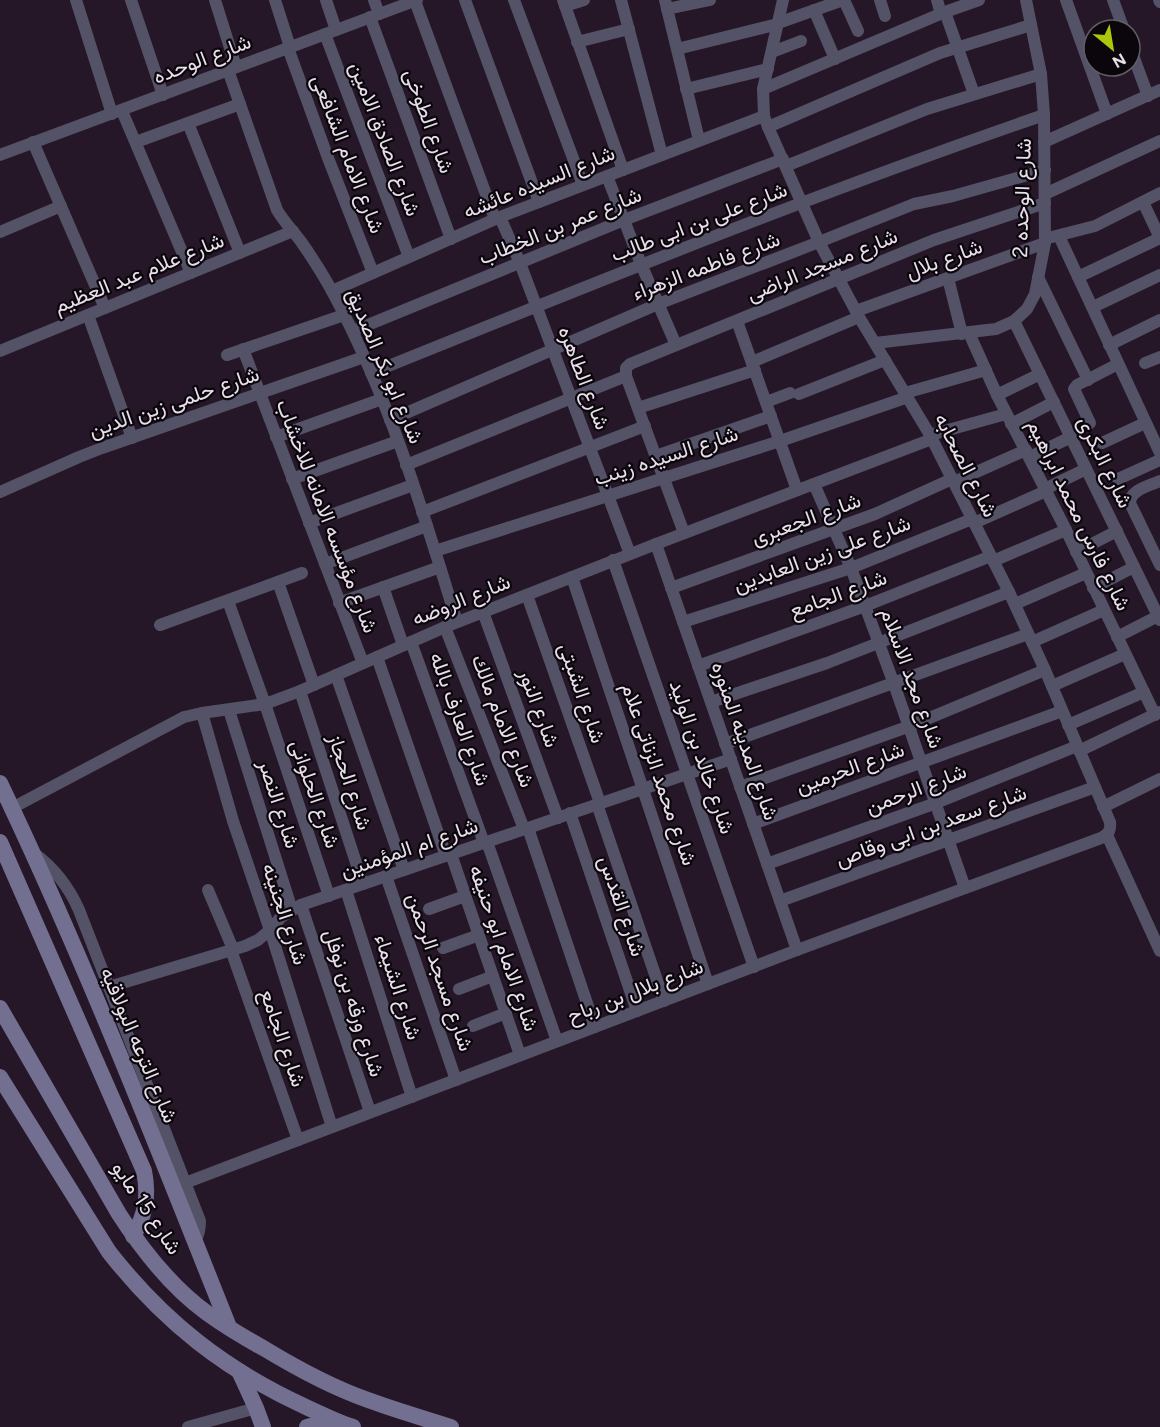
<svg xmlns="http://www.w3.org/2000/svg" width="1160" height="1427" viewBox="0 0 1160 1427" font-family="Figtree,Vazirmatn,sans-serif">
  <rect width="100%" height="100%" fill="#251727"/>
  <g fill="none" stroke-linecap="round" stroke-linejoin="round">
    <g stroke="#545267" stroke-width="12">
      <polyline points="76,0 112,114"/>
      <polyline points="131,0 163,95"/>
      <polyline points="215,0 236,67"/>
      <polyline points="275,0 290,47"/>
      <polyline points="326,0 336,30"/>
      <polyline points="374,0 379,14"/>
      <polyline points="465,0 539,202"/>
      <polyline points="514,0 583,185"/>
      <polyline points="563,0 623,170"/>
      <polyline points="621,0 662,155"/>
      <polyline points="665,0 699,140"/>
      <polyline points="844,0 858,31"/>
      <polyline points="880,0 885,16"/>
      <polyline points="937,0 941,14"/>
      <polyline points="1066,0 1107,114"/>
      <polyline points="1113,0 1124,30"/>
      <polyline points="1159,0 1160,2"/>
      <polyline points="415,1 495,219"/>
      <polyline points="565,6 584,0"/>
      <polyline points="667,9 710,0"/>
      <polyline points="814,10 835,59"/>
      <polyline points="945,12 974,94"/>
      <polyline points="370,17 451,239"/>
      <polyline points="778,23 843,0"/>
      <polyline points="325,34 409,257"/>
      <polyline points="577,42 629,29"/>
      <polyline points="1130,47 1148,96"/>
      <polyline points="288,48 328,158 373,273"/>
      <polyline points="677,49 778,24"/>
      <polyline points="772,52 801,41"/>
      <path d="M 228,70 L 277,210 C 284,222 294,232 302,243 C 313,259 324,276 333,293 C 389,397 423,511 457,622"/>
      <polyline points="686,89 768,69"/>
      <polyline points="763,89 945,12 979,0"/>
      <polyline points="122,111 191,273"/>
      <polyline points="188,123 240,253"/>
      <polyline points="768,127 940,53 1031,25"/>
      <polyline points="33,142 105,308"/>
      <polyline points="136,142 240,104"/>
      <polyline points="1044,142 1160,90"/>
      <polyline points="0,155 417,0"/>
      <polyline points="786,166 927,109 1041,74"/>
      <polyline points="607,176 641,264 676,345"/>
      <polyline points="1045,194 1160,141"/>
      <polyline points="1143,202 1160,238"/>
      <polyline points="500,217 520,263 630,554"/>
      <polyline points="0,232 61,206"/>
      <polyline points="1059,236 1160,453"/>
      <polyline points="1052,237 1095,226 1160,193"/>
      <polyline points="1038,277 1088,380"/>
      <polyline points="1078,277 1160,238"/>
      <polyline points="948,278 962,334"/>
      <polyline points="332,291 500,217 764,116"/>
      <polyline points="1093,307 1160,275"/>
      <polyline points="856,311 1045,243"/>
      <polyline points="88,315 132,438"/>
      <polyline points="737,321 797,490"/>
      <polyline points="1014,321 1160,620"/>
      <polyline points="353,331 624,220 783,159"/>
      <polyline points="969,333 997,395 1066,530 1155,715"/>
      <polyline points="875,343 996,329 1014,321 1027,309 1035,294 1045,243 1044,115 1041,74 1026,0"/>
      <polyline points="1109,345 1160,320"/>
      <polyline points="243,349 363,663"/>
      <polyline points="0,351 293,231"/>
      <polyline points="227,355 344,315"/>
      <polyline points="752,362 859,317"/>
      <polyline points="1145,363 1160,357"/>
      <path d="M 371,373 C 594,283 817,193 1044,115"/>
      <polyline points="905,393 986,370"/>
      <polyline points="799,394 885,360"/>
      <polyline points="997,395 1040,374"/>
      <polyline points="766,402 790,393"/>
      <polyline points="638,408 755,370"/>
      <polyline points="390,420 658,304 819,242 914,204 953,196 1045,170"/>
      <polyline points="1090,423 1074,389 1077,385 1118,364"/>
      <polyline points="1011,424 1054,402"/>
      <polyline points="930,435 1006,414"/>
      <polyline points="276,437 382,399"/>
      <polyline points="1102,443 1145,423"/>
      <polyline points="656,456 771,416"/>
      <polyline points="1030,457 1071,437"/>
      <polyline points="406,465 626,376"/>
      <polyline points="292,479 398,441"/>
      <polyline points="1118,479 1160,460"/>
      <path d="M 1160,481 C 1149,486 1130,490 1130,503 L 1160,565"/>
      <polyline points="954,482 1026,450"/>
      <polyline points="814,484 851,568 894,684 965,888"/>
      <polyline points="1045,489 1086,469"/>
      <polyline points="0,492 79,457 102,448 364,357"/>
      <polyline points="422,512 645,426"/>
      <polyline points="309,523 413,485"/>
      <polyline points="974,523 1046,491"/>
      <polyline points="684,533 626,376 626,368 630,364 934,240 1045,203"/>
      <polyline points="656,544 797,950"/>
      <polyline points="435,551 780,441 908,397"/>
      <polyline points="1076,552 1117,531"/>
      <polyline points="613,560 754,967"/>
      <polyline points="993,561 1066,530"/>
      <polyline points="325,564 427,526"/>
      <polyline points="572,577 708,984"/>
      <polyline points="278,582 314,685"/>
      <polyline points="383,587 403,645"/>
      <polyline points="671,588 875,514 952,479"/>
      <polyline points="1093,588 1134,567"/>
      <polyline points="527,595 600,803"/>
      <polyline points="228,601 265,704 329,896"/>
      <polyline points="339,603 440,567"/>
      <polyline points="1015,604 1086,573"/>
      <polyline points="483,612 558,818"/>
      <polyline points="683,622 851,568 972,519"/>
      <polyline points="160,625 302,573"/>
      <polyline points="445,627 524,829"/>
      <polyline points="1117,637 1158,616"/>
      <polyline points="411,642 484,843"/>
      <polyline points="1032,642 1104,610"/>
      <polyline points="377,657 446,856"/>
      <polyline points="698,666 865,606 991,556"/>
      <polyline points="336,675 404,870"/>
      <polyline points="1052,686 1125,654"/>
      <polyline points="300,691 363,884"/>
      <polyline points="711,702 827,663 1009,592"/>
      <polyline points="229,710 292,910"/>
      <polyline points="202,713 233,821 270,930 332,1127"/>
      <polyline points="1068,725 1144,692"/>
      <polyline points="725,744 1028,634"/>
      <polyline points="1079,751 1160,712"/>
      <polyline points="740,787 910,726 1045,670"/>
      <polyline points="597,804 664,1001"/>
      <polyline points="1103,807 1160,779"/>
      <polyline points="12,808 184,717 202,713 265,704 300,691 445,627 656,544 932,439"/>
      <polyline points="570,813 637,1011"/>
      <polyline points="753,824 1062,711"/>
      <polyline points="528,828 595,1027"/>
      <polyline points="1107,835 1160,951"/>
      <polyline points="487,842 557,1041"/>
      <path d="M 34,853 C 54,868 69,887 79,910 L 200,1221 C 200,1229 199,1235 195,1241"/>
      <polyline points="451,854 520,1055"/>
      <polyline points="767,864 936,803 1077,746"/>
      <polyline points="386,876 456,1080"/>
      <polyline points="208,890 233,949"/>
      <polyline points="346,890 412,1097"/>
      <polyline points="780,901 1095,787"/>
      <polyline points="301,905 370,1112"/>
      <polyline points="429,909 465,896"/>
      <polyline points="443,948 479,935"/>
      <polyline points="231,950 298,1140"/>
      <polyline points="109,987 245,946 258,940 270,930 281,917 301,905 731,759"/>
      <polyline points="459,989 493,976"/>
      <polyline points="473,1026 506,1013"/>
      <path d="M 185,1183 L 797,950 L 1101,838 C 1109,834 1111,830 1110,822 L 1045,670 L 1009,592 L 930,435 L 859,317 L 819,242 L 768,127 L 764,116 L 763,89 L 783,0"/>
      <polyline points="188,1427 256,1408"/>
    </g>
    <g stroke="#726f91" stroke-width="16">
      <path d="M 0,783 C 85,961 156,1144 229,1327"/>
      <path d="M 0,842 L 144,1171 C 149,1195 146,1215 133,1236"/>
      <path d="M 0,1008 L 119,1214 C 143,1251 171,1287 207,1313 C 225,1326 245,1338 265,1349 C 298,1369 331,1387 368,1400 C 395,1410 423,1418 451,1427"/>
      <path d="M 0,1077 L 109,1252 C 164,1322 225,1370 306,1407 C 322,1414 337,1422 353,1427"/>
      <polyline points="239,1371 256,1408 263,1427"/>
      <polyline points="307,1427 322,1423 335,1423"/>
    </g>
  </g>
  <g text-anchor="middle" stroke-width="4.5" stroke-linejoin="round" paint-order="stroke">
    <g font-size="21" fill="#e8dfea" stroke="#0a060c">
      <text transform="translate(202 59) rotate(-21)" y="7">شارع الوحده</text>
      <text transform="translate(429 121) rotate(70)" y="7">شارع الطوخى</text>
      <text transform="translate(385 139) rotate(69)" y="7">شارع الصادق الامين</text>
      <text transform="translate(348 154) rotate(69)" y="7">شارع الامام الشافعى</text>
      <text transform="translate(539 182) rotate(-22)" y="7">شارع السيده عائشه</text>
      <text transform="translate(1022 198) rotate(-88)" y="7">شارع الوحده 2</text>
      <text transform="translate(699 222) rotate(-21)" y="7">شارع على بن ابى طالب</text>
      <text transform="translate(560 226) rotate(-22)" y="7">شارع عمر بن الخطاب</text>
      <text transform="translate(944 259) rotate(-20)" y="7">شارع بلال</text>
      <text transform="translate(822 265) rotate(-22)" y="7">شارع مسجد الراضى</text>
      <text transform="translate(706 266) rotate(-21)" y="7">شارع فاطمه الزهراء</text>
      <text transform="translate(139 273) rotate(-22)" y="7">شارع علام عبد العظيم</text>
      <text transform="translate(385 366) rotate(67)" y="7">شارع ابو بكر الصديق</text>
      <text transform="translate(584 378) rotate(69)" y="7">شارع الطاهره</text>
      <text transform="translate(174 402) rotate(-19)" y="7">شارع حلمى زين الدين</text>
      <text transform="translate(666 456) rotate(-18)" y="7">شارع السيده زينب</text>
      <text transform="translate(1105 462) rotate(64)" y="7">شارع البكرى</text>
      <text transform="translate(966 465) rotate(63)" y="7">شارع الصحابه</text>
      <text transform="translate(1079 515) rotate(64)" y="7">شارع فارس محمد ابراهيم</text>
      <text transform="translate(327 516) rotate(69)" y="7">شارع مؤسسه الامانه للاخشاب</text>
      <text transform="translate(806 519) rotate(-20)" y="7">شارع الجعبرى</text>
      <text transform="translate(822 554) rotate(-20)" y="7">شارع على زين العابدين</text>
      <text transform="translate(838 594) rotate(-20)" y="7">شارع الجامع</text>
      <text transform="translate(461 600) rotate(-22)" y="7">شارع الروضه</text>
      <text transform="translate(912 678) rotate(70)" y="7">شارع مجد الاسلام</text>
      <text transform="translate(582 693) rotate(71)" y="7">شارع الشبتى</text>
      <text transform="translate(539 708) rotate(70)" y="7">شارع النور</text>
      <text transform="translate(460 719) rotate(70)" y="7">شارع العارف بالله</text>
      <text transform="translate(503 721) rotate(69)" y="7">شارع الامام مالك</text>
      <text transform="translate(745 741) rotate(71)" y="7">شارع المدينه المنوره</text>
      <text transform="translate(702 757) rotate(71)" y="7">شارع خالد بن الوليد</text>
      <text transform="translate(850 768) rotate(-20)" y="7">شارع الحرمين</text>
      <text transform="translate(659 774) rotate(71)" y="7">شارع محمد الزناتى علام</text>
      <text transform="translate(350 782) rotate(72)" y="7">شارع الحجاز</text>
      <text transform="translate(916 789) rotate(-21)" y="7">شارع الرحمن</text>
      <text transform="translate(315 794) rotate(71)" y="7">شارع الحلوانى</text>
      <text transform="translate(279 804) rotate(72)" y="7">شارع النصر</text>
      <text transform="translate(931 826) rotate(-20)" y="7">شارع سعد بن ابى وقاص</text>
      <text transform="translate(409 848) rotate(-19)" y="7">شارع ام المؤمنين</text>
      <text transform="translate(622 906) rotate(71)" y="7">شارع القدس</text>
      <text transform="translate(285 914) rotate(72)" y="7">شارع الجنينه</text>
      <text transform="translate(504 948) rotate(71)" y="7">شارع الامام ابو حنيفه</text>
      <text transform="translate(440 972) rotate(71)" y="7">شارع مسجد الرحمن</text>
      <text transform="translate(398 987) rotate(72)" y="7">شارع الشيماء</text>
      <text transform="translate(635 991) rotate(-21)" y="7">شارع بلال بن رباح</text>
      <text transform="translate(354 1003) rotate(72)" y="7">شارع ورقه بن نوفل</text>
      <text transform="translate(283 1038) rotate(71)" y="7">شارع الجامع</text>
      <text transform="translate(139 1045) rotate(67)" y="7">شارع الترعه البولاقيه</text>
      <text transform="translate(147 1208) rotate(56)" y="7">شارع 15 مايو</text>
    </g>
  </g>
  <g transform="translate(1112 48) rotate(150)"><circle r="28" fill="#0a060c" stroke="#635d65" stroke-width="1.5"/>
  <path d="M0-4.5L10 22L0 15L-10 22Z" fill="#aec60c"/>
  <text y="-9" font-size="16" font-weight="bold" text-anchor="middle" fill="#e8dfea">N</text>
  </g>
</svg>
